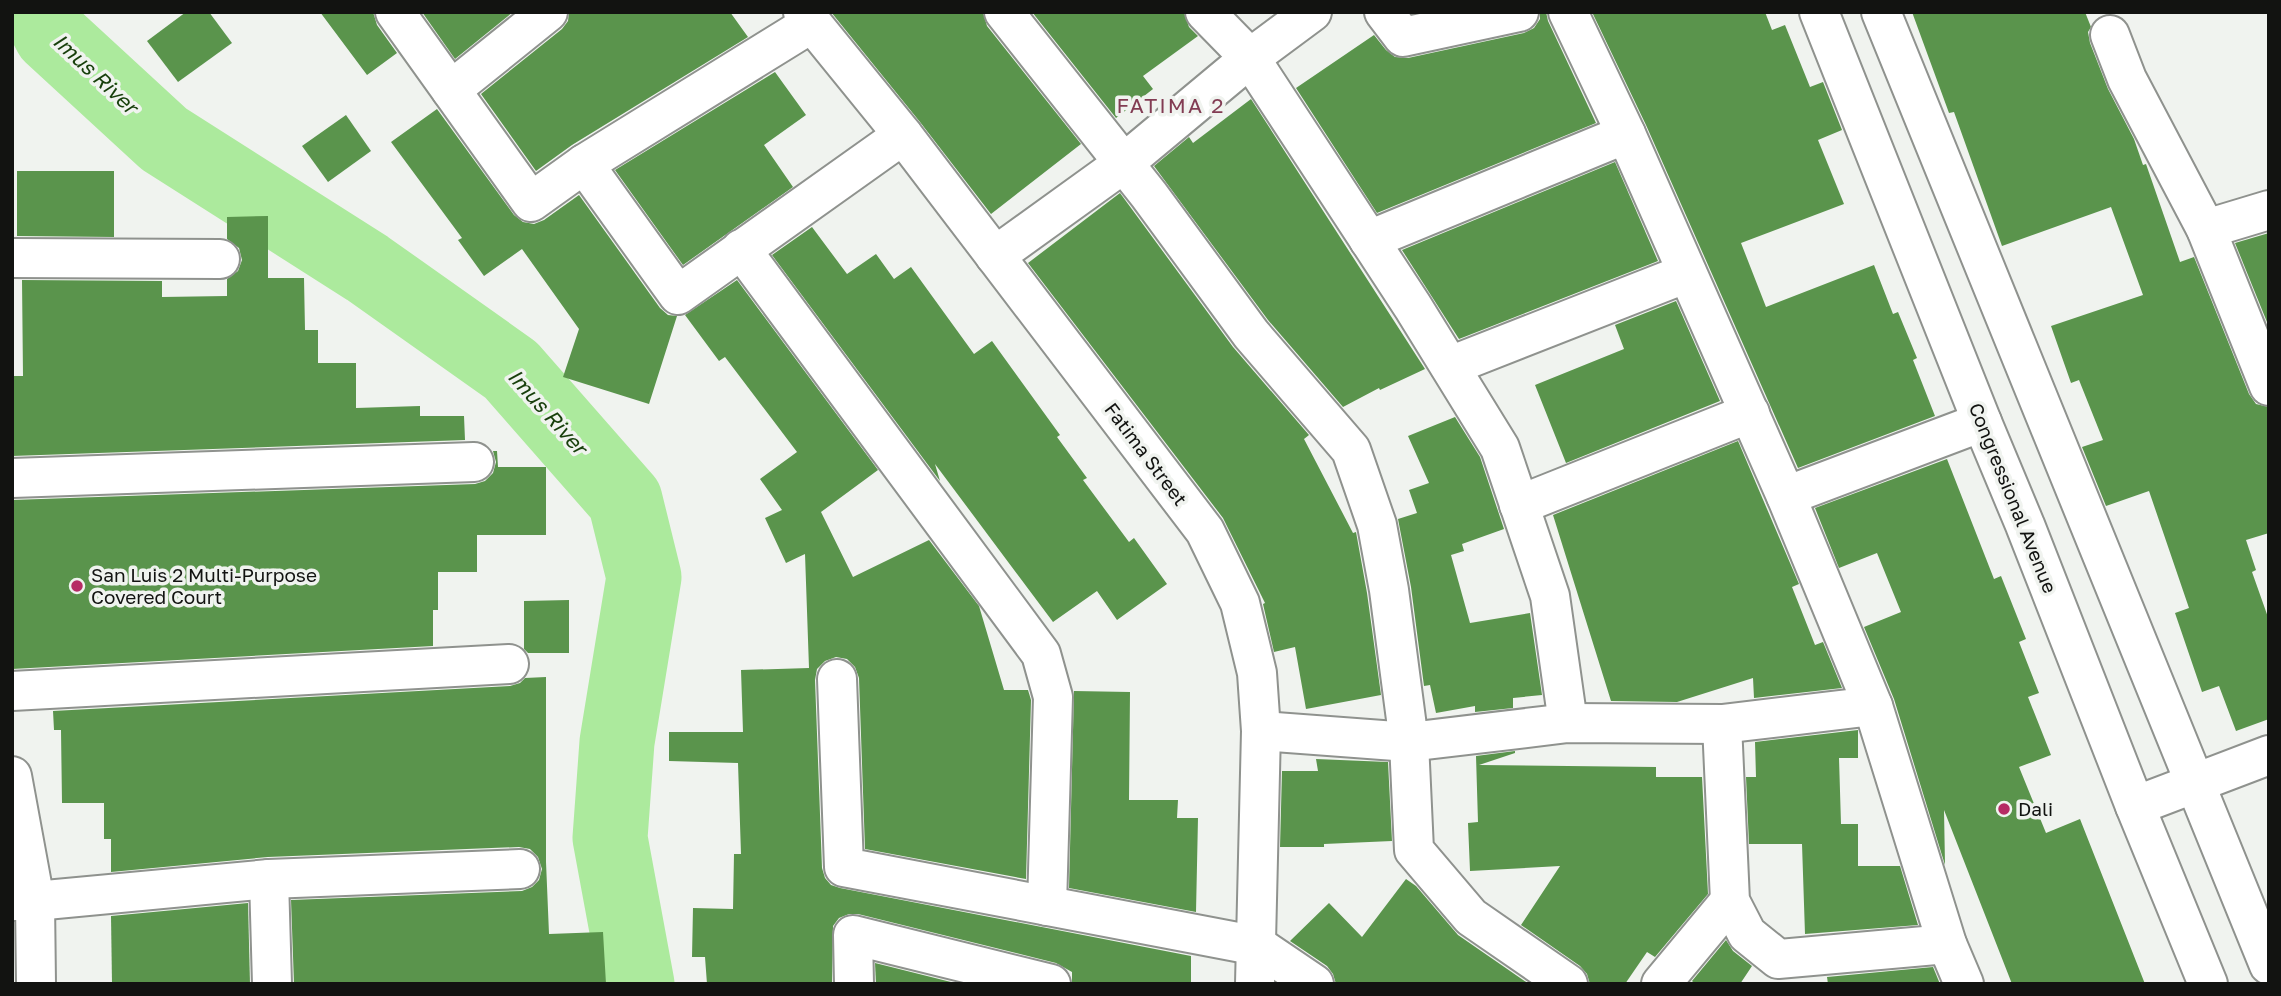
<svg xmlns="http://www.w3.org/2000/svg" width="2281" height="996" viewBox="0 0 2281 996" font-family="'Golos Text',sans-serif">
  <rect width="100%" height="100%" fill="#f0f3ef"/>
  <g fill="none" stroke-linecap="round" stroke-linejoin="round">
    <polyline stroke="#acea9d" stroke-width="75" points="39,12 51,35 164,139 367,268 511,370 625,500 644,577 617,742 610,838 637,984"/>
  </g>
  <g fill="#5a944c">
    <polygon points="186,12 209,12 232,43 178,82 147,41"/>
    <polygon points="320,12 373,12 377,25 397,53 367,75"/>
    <polygon points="422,12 513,12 455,59"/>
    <polygon points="569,12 730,12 748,37 572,145 536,171 481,94 562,29 568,21"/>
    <polygon points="831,12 983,12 987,26 1081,144 991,214 920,122"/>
    <polygon points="1032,12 1184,12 1189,27 1198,36 1143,76 1153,89 1116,118"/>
    <polygon points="1540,12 1546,12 1548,21 1596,123 1377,213 1296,88 1374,35 1386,50 1395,57 1408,58 1524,33 1534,28 1540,19"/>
    <polygon points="1592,12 1765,12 1772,30 1785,25 1810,87 1823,82 1842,130 1818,140 1844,204 1741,243 1766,307 1874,265 1893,314 1898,312 1917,358 1913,360 1935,416 1798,468 1646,125"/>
    <polygon points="1912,12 2085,12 2091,27 2088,32 2090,43 2108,89 2134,139 2143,165 2146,164 2180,262 2194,257 2249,394 2256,404 2269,407 2269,533 2246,540 2256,570 2252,572 2269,620 2269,719 2236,731 2219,686 2202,692 2175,613 2189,608 2149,491 2106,506 2082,447 2103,440 2079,380 2071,383 2051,326 2143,295 2111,207 2002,246 1954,112 1949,113"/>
    <polygon points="775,72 806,115 764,145 793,187 683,265 615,170"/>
    <polygon points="1251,99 1425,369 1380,390 1379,388 1343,407 1268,320 1154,166 1189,137 1193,143"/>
    <polygon points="437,109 514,215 523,222 534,224 544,220 579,195 660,308 668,315 677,316 649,404 563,377 579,329 522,249 484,276 458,240 462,238 391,142"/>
    <polygon points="346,115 371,151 328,182 302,146"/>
    <polygon points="1615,162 1658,261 1459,339 1402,250"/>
    <polygon points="17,171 114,171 114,237 17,236"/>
    <polygon points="1120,193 1233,347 1309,435 1304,439 1353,533 1356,532 1367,593 1381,695 1306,709 1295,647 1274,652 1263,604 1265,603 1223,518 1028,263"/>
    <polygon points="268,216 268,278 304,278 305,330 318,330 318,363 356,363 356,408 420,406 420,416 464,416 465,440 12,456 12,376 23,376 22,280 162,281 162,297 227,296 227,279 238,271 242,260 239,248 227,239 227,217"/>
    <polygon points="812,227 847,274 876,254 894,279 911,267 974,354 992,341 1060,435 1057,437 1087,478 1083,480 1129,542 1134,538 1167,584 1117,620 1097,591 1053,622 935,464 940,481 772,255"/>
    <polygon points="2269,233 2269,327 2235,243"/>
    <polygon points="737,280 878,470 821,512 853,577 929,540 979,606 1004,690 1028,690 1031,700 1026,879 865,849 859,678 855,667 847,659 836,657 825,661 817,669 815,680 822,868 825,878 831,885 840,888 1191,956 1191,984 1072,984 1072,972 1056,963 858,914 849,914 839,918 833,926 832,984 707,984 705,957 692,957 693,908 733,909 734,854 741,854 738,763 669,761 669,732 743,732 741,670 809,668 805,554 786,563 765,518 782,510 760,479 797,452 725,357 719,361 685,315"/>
    <polygon points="1676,301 1720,401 1566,463 1535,385 1624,349 1615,325"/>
    <polygon points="1455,417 1480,457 1504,529 1462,544 1464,551 1451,555 1470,623 1530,613 1542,695 1513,698 1513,708 1475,712 1475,706 1436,713 1430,685 1424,686 1411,587 1398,519 1417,513 1409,490 1429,483 1408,436"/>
    <polygon points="1738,441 1799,584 1792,587 1815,645 1823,642 1842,688 1754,698 1753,678 1677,702 1611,701 1553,515"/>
    <polygon points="493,451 497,451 498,467 546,467 546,535 477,535 477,572 438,572 438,610 433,610 433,646 12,669 12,500 475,484 485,481 493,473 496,462"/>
    <polygon points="1947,459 1994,579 2001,576 2026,639 2019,642 2039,693 2028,697 2051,755 2019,767 2046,833 2080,819 2145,984 2012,984 1944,810 1945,865 1894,699 1864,627 1901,612 1877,553 1839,568 1815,508"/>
    <polygon points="569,600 569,653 528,653 524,649 524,601"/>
    <polygon points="546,677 546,862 549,934 603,932 606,984 294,984 291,900 522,891 532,887 539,880 542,869 538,857 530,849 519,847 268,857 111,872 111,839 104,839 104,803 62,803 61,730 54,730 53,711 510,686 520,683 525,678"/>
    <polygon points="1074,691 1130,692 1129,800 1178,800 1177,818 1198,818 1196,912 1069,888"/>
    <polygon points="1858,730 1858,758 1839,758 1841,824 1858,824 1858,866 1900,866 1918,925 1805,934 1802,844 1749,844 1746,777 1756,777 1755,742"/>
    <polygon points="1515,751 1515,753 1479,765 1656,767 1656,777 1702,777 1708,894 1655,957 1647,952 1625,984 1590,984 1587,974 1580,966 1521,925 1560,866 1470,871 1468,823 1478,822 1476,756"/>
    <polygon points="1316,759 1388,762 1392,841 1324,844 1324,847 1280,847 1282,771 1318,771"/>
    <polygon points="1406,879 1416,886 1458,935 1529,984 1336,984 1333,974 1327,966 1290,941 1329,903 1362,937"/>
    <polygon points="248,903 250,984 112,984 111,916"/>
    <polygon points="1726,940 1733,951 1752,966 1740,984 1695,984 1692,981"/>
    <polygon points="875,963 959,984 876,984"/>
    <polygon points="1933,967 1940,984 1828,984 1827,977"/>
  </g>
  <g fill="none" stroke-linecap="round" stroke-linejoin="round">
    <defs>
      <g id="street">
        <polyline points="395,12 531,202 584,164 812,23"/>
        <polyline points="1004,12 1149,195 1251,334 1351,450 1377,525 1389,590 1409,742 1414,850 1471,917 1568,984"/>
        <polyline points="1205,12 1250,58 1413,307 1500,448 1550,596 1568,723"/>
        <polyline points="1384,12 1403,37 1519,12"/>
        <polyline points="1568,12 1626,134 1786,496 1873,706 1947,944 1964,984"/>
        <polyline points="2110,35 2127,79 2206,229 2269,386"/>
        <polyline points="451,90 548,12"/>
        <polyline points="584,164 678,295 903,135"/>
        <polyline points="2206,229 2269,210"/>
        <polyline points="1369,240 1626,134"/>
        <polyline points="741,249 1041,654 1053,697 1047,906"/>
        <polyline points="995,256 1124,163 1250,58 1312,12"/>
        <polyline points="12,258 220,259"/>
        <polyline points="1450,366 1687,273"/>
        <polyline points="12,478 474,462"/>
        <polyline points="1786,496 1982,422"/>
        <polyline points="1519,505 1750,413"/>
        <polyline points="837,679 844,867 1258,946 1314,984"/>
        <polyline points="12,691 509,664"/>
        <polyline points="1722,724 1730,901 1747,934 1778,959 1947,944"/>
        <polyline points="1261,731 1409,742 1568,723 1722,724 1873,706"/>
        <polyline points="12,776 35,901 36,984"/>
        <polyline points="269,879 272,984"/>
        <polyline points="12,901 35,901 269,879 520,869"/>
        <polyline points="854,984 853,935 1051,984"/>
        <polyline points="1661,984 1730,901"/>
      </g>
      <g id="secondary">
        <polyline points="803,12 903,135 1205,531 1240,603 1257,673 1261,731 1255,984"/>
        <polyline points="1819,12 1982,422 2025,525 2135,806 2208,984"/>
        <polyline points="1881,12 2269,965"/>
        <polyline points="2135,806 2269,755"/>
      </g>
    </defs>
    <use href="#street" stroke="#8f928e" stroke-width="42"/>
    <use href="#secondary" stroke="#8f928e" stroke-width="42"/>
    <use href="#street" stroke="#fff" stroke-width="38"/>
    <use href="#secondary" stroke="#fff" stroke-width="38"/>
  </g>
  <g fill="#b62b64" stroke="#f0f3ef" stroke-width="2.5">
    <circle cx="77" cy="586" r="7"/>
    <circle cx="2004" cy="809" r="7"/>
  </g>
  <g text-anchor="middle" stroke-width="7" stroke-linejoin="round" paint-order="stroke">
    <g font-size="19" fill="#121311" stroke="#f0f3ef">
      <text transform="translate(1146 454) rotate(53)" y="7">Fatima Street</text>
      <text transform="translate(2013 498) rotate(68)" y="7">Congressional Avenue</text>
    </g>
    <g font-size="19" fill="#121311" stroke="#f0f3ef" text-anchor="start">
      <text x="91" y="582">San Luis 2 Multi-Purpose<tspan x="91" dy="22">Covered Court</tspan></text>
      <text x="2018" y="816">Dali</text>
    </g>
    <g font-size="21" font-style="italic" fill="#173f0b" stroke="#f0f3ef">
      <text transform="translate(95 74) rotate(43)" y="7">Imus River</text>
      <text transform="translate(547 412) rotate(48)" y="7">Imus River</text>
    </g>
    <g font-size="21" letter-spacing="2" fill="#823c53" stroke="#f0f3ef">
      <text x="1171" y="113">FATIMA 2</text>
    </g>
  </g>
  <rect width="2281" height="996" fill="none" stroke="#121311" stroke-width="28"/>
</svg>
